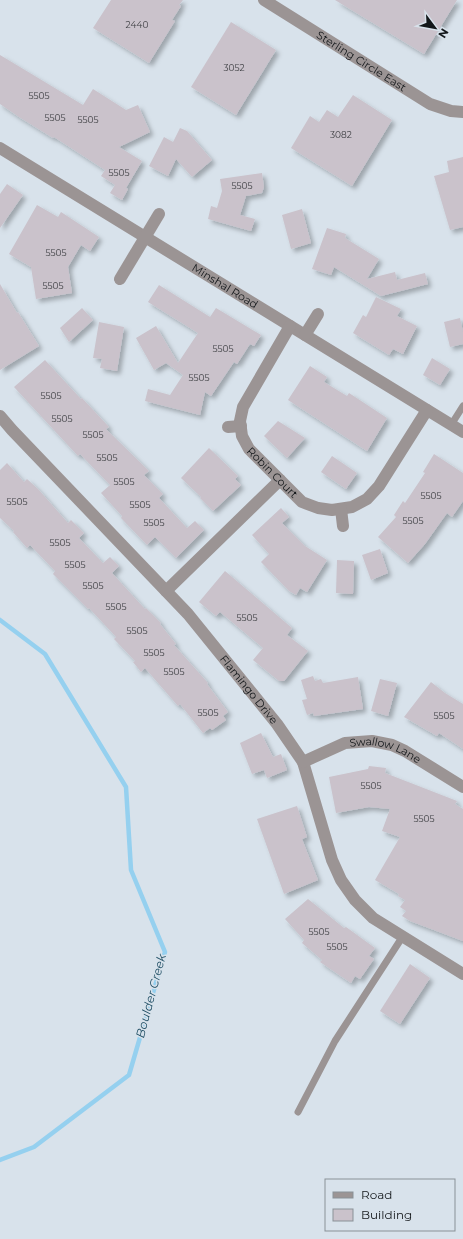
<svg xmlns="http://www.w3.org/2000/svg" width="463" height="1239" viewBox="0 0 463 1239" font-family="Montserrat,sans-serif">
  <defs>
    <filter id="shadow"><feDropShadow dx="3.5" dy="3.5" stdDeviation="2" flood-color="#0004"/></filter>
  </defs>
  <rect width="100%" height="100%" fill="#d8e2eb"/>
  <g fill="none" stroke-linecap="round" stroke-linejoin="round">
    <polyline stroke="#95d0ef" stroke-width="4.5" points="0,620 45,654 126,787 131,870 165,952 129,1075 34,1147 0,1160"/>
  </g>
  <g fill="#cac2cb" filter="url(#shadow)">
    <polygon points="111,0 183,0 179,5 181,6 172,20 175,21 149,63 93,28"/>
    <polygon points="335,0 457,0 424,54"/>
    <polygon points="231,22 276,50 236,115 191,87"/>
    <polygon points="0,55 83,105 93,89 126,110 138,105 150,132 119,147 142,161 126,188 128,189 122,200 110,193 115,185 101,176 105,170 54,137 53,138 19,117 0,104"/>
    <polygon points="353,95 392,120 352,186 291,148 310,116 319,122 327,110 338,117"/>
    <polygon points="180,128 187,131 212,160 192,177 176,159 168,176 149,166 164,137 173,142"/>
    <polygon points="463,157 463,227 450,230 434,176 449,172 447,161"/>
    <polygon points="262,173 264,187 262,193 246,196 240,215 255,219 251,231 208,219 211,206 217,208 222,191 220,179"/>
    <polygon points="7,184 23,195 0,228 0,194"/>
    <polygon points="37,205 58,217 61,212 99,237 90,251 81,245 68,267 72,293 36,299 31,267 9,254"/>
    <polygon points="302,209 311,243 291,249 282,215"/>
    <polygon points="327,228 346,234 345,238 379,259 367,279 395,272 397,280 425,273 428,284 381,296 334,267 331,275 312,269"/>
    <polygon points="0,284 17,313 18,312 39,346 0,370"/>
    <polygon points="159,285 210,317 216,308 261,335 254,346 250,344 237,364 234,362 211,396 205,392 200,415 145,401 148,389 170,395 183,375 166,363 154,370 136,338 156,326 178,363 198,333 148,302"/>
    <polygon points="376,297 401,309 397,316 417,326 403,354 393,349 389,355 353,333 363,315 366,317"/>
    <polygon points="82,308 93,320 69,342 60,328"/>
    <polygon points="460,318 463,332 463,344 450,347 444,322"/>
    <polygon points="99,322 124,327 117,371 100,368 102,359 93,358"/>
    <polygon points="432,358 450,369 440,385 423,375"/>
    <polygon points="45,360 81,399 82,398 109,427 106,429 149,471 144,475 163,494 159,498 187,528 195,521 204,530 176,558 155,537 147,545 121,518 122,516 101,493 110,485 80,454 78,456 14,387"/>
    <polygon points="310,366 327,377 324,382 347,396 349,393 387,418 367,451 288,400"/>
    <polygon points="278,421 305,438 287,458 264,436"/>
    <polygon points="209,448 238,476 235,479 241,485 213,511 200,498 201,497 181,478"/>
    <polygon points="434,454 463,473 463,501 452,517 447,513 425,544 408,563 378,537 396,517 394,515 403,501 405,503 425,473 423,472"/>
    <polygon points="332,456 357,473 346,489 321,472"/>
    <polygon points="7,463 24,482 27,479 38,489 68,523 71,520 84,533 79,538 103,563 110,557 119,566 112,573 145,609 146,608 161,623 160,624 176,644 174,645 208,683 207,684 228,712 223,716 226,720 212,730 210,728 203,733 180,704 178,706 145,668 141,672 133,662 135,661 114,639 116,637 89,608 88,609 53,574 55,571 30,545 27,548 13,532 14,531 0,518 0,470"/>
    <polygon points="281,508 289,517 282,523 305,546 327,560 307,592 300,588 296,595 289,591 261,562 269,554 252,535"/>
    <polygon points="380,549 388,573 371,580 362,555"/>
    <polygon points="337,560 354,561 353,594 336,593"/>
    <polygon points="225,571 292,628 287,635 308,651 284,681 279,681 253,660 263,648 220,612 216,616 199,602"/>
    <polygon points="313,676 315,681 321,679 323,683 358,677 363,709 314,716 313,713 307,715 302,700 307,699 301,680"/>
    <polygon points="380,679 397,683 388,716 371,711"/>
    <polygon points="431,682 445,693 463,704 463,749 439,733 437,736 404,717"/>
    <polygon points="261,733 273,757 281,754 287,770 267,778 264,770 252,774 240,743"/>
    <polygon points="369,766 386,768 385,773 457,801 455,804 463,809 463,941 410,921 402,916 406,911 400,907 405,900 398,896 399,894 375,880 400,837 382,831 390,809 369,807 336,813 329,777 368,769"/>
    <polygon points="297,806 307,837 302,839 318,880 284,894 257,819"/>
    <polygon points="308,899 344,928 346,927 375,948 369,956 374,959 360,979 355,976 351,983 320,962 322,960 302,943 304,940 285,919"/>
    <polygon points="410,964 430,978 400,1024 380,1011"/>
  </g>
  <g fill="none" stroke-linecap="round" stroke-linejoin="round">
    <g stroke="#9b9494" stroke-width="7">
      <polyline points="451,425 463,406"/>
      <polyline points="298,1112 335,1041 403,936"/>
    </g>
    <g stroke="#9b9494" stroke-width="12">
      <path id="s1" d="M 264,0 L 430,104 L 451,111 L 463,112"/>
      <path id="s2" d="M 0,148 L 463,432"/>
      <polyline points="120,279 159,214"/>
      <path id="s3" d="M 290,326 L 243,407 L 240,421 L 242,436 L 249,449 L 302,502 L 318,508 L 332,510 L 352,507 L 367,499 L 379,486 L 427,410"/>
      <polyline points="305,335 318,314"/>
      <path id="s4" d="M 0,416 L 12,430 L 188,614 L 277,724 L 303,762 L 332,860 L 341,880 L 355,900 L 373,918 L 463,974"/>
      <polyline points="228,427 241,426"/>
      <polyline points="341,509 343,526"/>
      <polyline points="166,591 280,480"/>
      <path id="s5" d="M 303,762 L 345,743 L 372,741 L 392,745 L 405,751 L 463,787"/>
    </g>
  </g>
  <g text-anchor="middle" stroke-width="3" stroke-linejoin="round" paint-order="stroke">
    <g font-size="9" fill="#414246">
      <text x="137" y="28">2440</text>
      <text x="234" y="71">3052</text>
      <text x="39" y="99">5505</text>
      <text x="55" y="121">5505</text>
      <text x="88" y="123">5505</text>
      <text x="341" y="138">3082</text>
      <text x="119" y="176">5505</text>
      <text x="242" y="189">5505</text>
      <text x="56" y="256">5505</text>
      <text x="53" y="289">5505</text>
      <text x="223" y="352">5505</text>
      <text x="199" y="381">5505</text>
      <text x="51" y="399">5505</text>
      <text x="62" y="422">5505</text>
      <text x="93" y="438">5505</text>
      <text x="107" y="461">5505</text>
      <text x="124" y="485">5505</text>
      <text x="431" y="499">5505</text>
      <text x="17" y="505">5505</text>
      <text x="140" y="508">5505</text>
      <text x="413" y="524">5505</text>
      <text x="154" y="526">5505</text>
      <text x="60" y="546">5505</text>
      <text x="75" y="568">5505</text>
      <text x="93" y="589">5505</text>
      <text x="116" y="610">5505</text>
      <text x="247" y="621">5505</text>
      <text x="137" y="634">5505</text>
      <text x="154" y="656">5505</text>
      <text x="174" y="675">5505</text>
      <text x="208" y="716">5505</text>
      <text x="444" y="719">5505</text>
      <text x="371" y="789">5505</text>
      <text x="424" y="822">5505</text>
      <text x="319" y="935">5505</text>
      <text x="337" y="950">5505</text>
    </g>
    <g font-size="11" fill="#13171a" stroke="#d8e2eb">
      <text dy="4" stroke="none"><textPath href="#s1" startOffset="115">Sterling Circle East</textPath></text>
      <text dy="4" stroke="none"><textPath href="#s2" startOffset="264">Minshal Road</textPath></text>
      <text dy="4" stroke="none"><textPath href="#s3" startOffset="171">Robin Court</textPath></text>
      <text dy="4" stroke="none"><textPath href="#s4" startOffset="370">Flamingo Drive</textPath></text>
      <text dy="4" stroke="none"><textPath href="#s5" startOffset="88">Swallow Lane</textPath></text>
    </g>
    <g font-size="12" font-style="italic" fill="#1e4d63" stroke="#d8e2eb">
      <text transform="translate(151 996) rotate(-75)" y="4">Boulder Creek</text>
    </g>
  </g>
  <rect x="325" y="1179" width="130" height="52" fill="#d8e2eb" stroke="#899197"/>
  <rect x="333" y="1192" width="20" height="6" fill="#9b9494" stroke="#899197"/>
  <text x="361" y="1199" font-size="12" fill="#13171a">Road</text>
  <rect x="333" y="1209" width="20" height="12" fill="#cac2cb" stroke="#899197"/>
  <text x="361" y="1219" font-size="12" fill="#13171a">Building</text>
  <g transform="translate(435 28) rotate(122)" stroke="#d8e2eb" stroke-width="3" paint-order="stroke">
  <path d="M0-3L7 15L0 10L-7 15Z" fill="#13171a"/>
  <text y="-6" font-size="11" font-weight="bold" text-anchor="middle" fill="#13171a">N</text>
  </g>
</svg>
